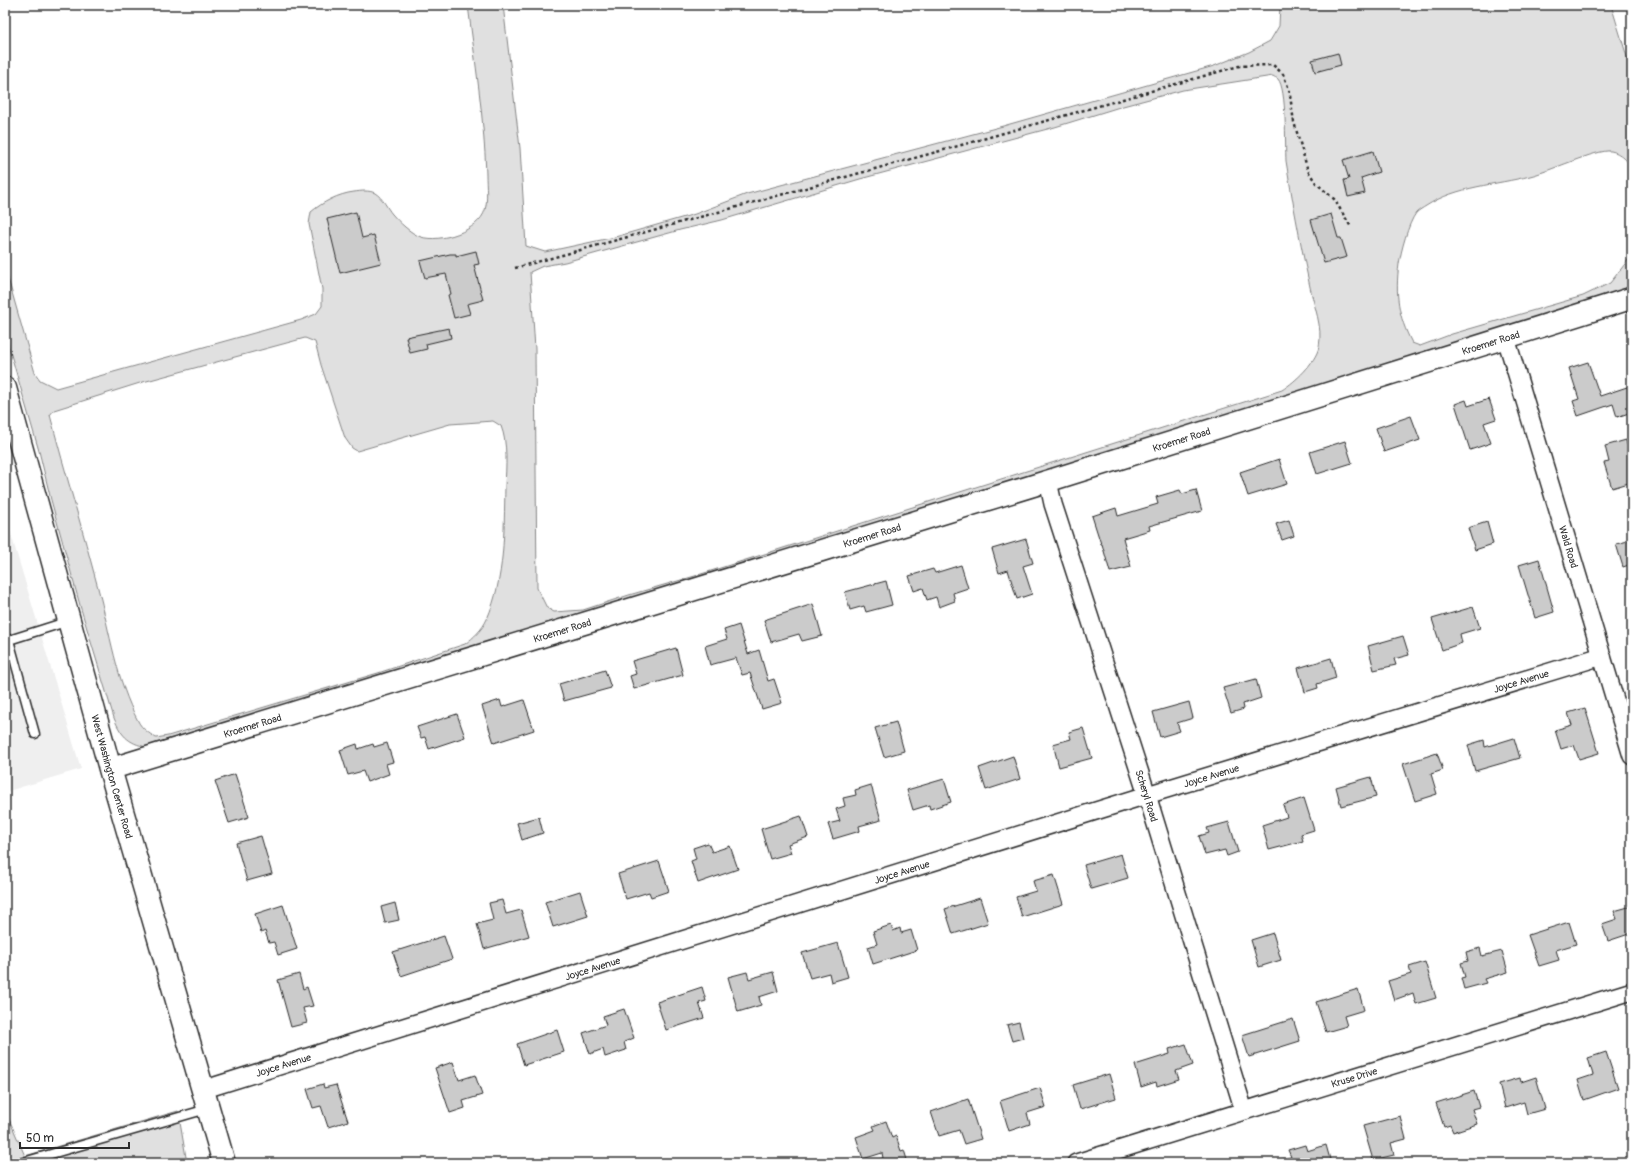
<svg xmlns="http://www.w3.org/2000/svg" width="1637" height="1168" viewBox="0 0 1637 1168" font-family="Pangolin,sans-serif">
  <rect width="100%" height="100%" fill="#fff"/>
  <filter id="ink" filterUnits="userSpaceOnUse"><feTurbulence type="fractalNoise" baseFrequency=".025" numOctaves="2"/><feDisplacementMap in="SourceGraphic" scale="8" xChannelSelector="R" yChannelSelector="G"/><feConvolveMatrix kernelMatrix="1 2 1 2 8 2 1 2 1" color-interpolation-filters="sRGB"/></filter>
  <g filter="url(#ink)">
    <polygon fill="#efefef" points="5,514 81,769 5,792"/>
    <g fill="#e0e0e0" stroke="#868686" fill-rule="evenodd">
      <path d="M 468,5 L 503,5 L 520,148 L 526,246 L 545,252 L 615,237 L 695,214 L 747,194 L 1003,126 L 1214,66 L 1249,52 L 1270,41 L 1279,26 L 1280,5 L 1611,5 L 1632,73 L 1632,167 C 1626,160 1621,153 1611,151 C 1597,149 1548,172 1530,176 C 1496,185 1457,186 1426,206 C 1423,208 1419,210 1416,213 C 1408,224 1401,251 1399,264 C 1395,294 1398,316 1412,343 L 1420,346 L 1452,334 L 1583,296 L 1610,283 L 1632,255 L 1632,289 L 151,748 C 130,744 122,738 114,718 L 81,609 L 51,500 L 39,451 L 5,334 L 5,268 L 35,373 L 40,380 L 56,388 L 301,320 L 316,314 L 322,306 L 322,289 L 309,224 L 311,212 C 323,202 338,194 354,192 C 361,191 369,190 375,193 C 383,198 387,208 392,214 C 399,222 410,233 421,237 C 440,243 479,231 485,210 C 488,200 486,185 486,174 C 484,117 475,61 468,5 ZM 1273,76 C 1274,77 1277,78 1278,79 C 1287,89 1285,145 1286,161 C 1287,167 1288,173 1289,179 C 1295,215 1302,251 1310,287 C 1314,307 1323,326 1319,347 C 1315,363 1296,381 1282,390 L 695,576 L 629,595 L 583,610 L 554,612 L 547,608 L 537,588 L 535,349 L 530,272 L 543,266 L 565,262 L 680,230 L 722,220 L 860,179 L 1055,127 L 1123,106 L 1183,90 ZM 305,338 L 315,342 L 321,365 L 345,438 L 352,448 L 357,451 L 450,424 L 493,421 L 501,426 C 508,444 506,467 505,486 C 504,531 505,578 487,619 C 482,630 474,637 465,644 L 378,673 L 168,736 L 156,738 C 149,733 142,729 138,721 C 116,680 110,632 98,588 C 83,530 65,473 50,415 L 54,410 L 143,382 Z"/>
      <polygon points="5,1110 25,1156 178,1111 187,1163 5,1163"/>
    </g>
    <g fill="#cbcbcb" stroke="#2b2b2b">
      <polygon points="1338,53 1341,65 1315,72 1312,60"/>
      <polygon points="1373,151 1379,172 1361,178 1365,193 1348,197 1344,180 1349,179 1343,160"/>
      <polygon points="356,212 362,238 374,235 381,263 340,273 327,219"/>
      <polygon points="1331,214 1338,238 1341,238 1347,257 1324,263 1311,220"/>
      <polygon points="476,251 479,264 474,265 483,300 467,304 470,314 454,318 448,295 451,294 446,274 425,278 420,261 450,254 456,254 456,256"/>
      <polygon points="449,328 451,338 426,344 427,349 410,353 406,337"/>
      <polygon points="1588,362 1600,396 1630,386 1632,393 1632,412 1617,417 1613,404 1578,416 1573,401 1579,399 1569,368"/>
      <polygon points="1489,399 1496,419 1484,423 1491,443 1470,450 1455,404 1466,400 1468,406"/>
      <polygon points="1411,416 1420,440 1384,452 1376,428"/>
      <polygon points="1626,440 1632,463 1632,482 1612,488 1604,463 1609,462 1605,446"/>
      <polygon points="1345,441 1352,463 1317,474 1310,452"/>
      <polygon points="1279,459 1287,484 1248,496 1240,472"/>
      <polygon points="1180,490 1182,494 1196,490 1202,511 1149,526 1150,530 1123,538 1131,567 1110,572 1102,544 1101,544 1092,516 1116,508 1118,516 1158,504 1156,497"/>
      <polygon points="1289,520 1294,536 1282,540 1276,524"/>
      <polygon points="1487,522 1493,544 1475,550 1468,528"/>
      <polygon points="1026,539 1033,563 1023,566 1032,594 1017,599 1008,570 999,573 992,549"/>
      <polygon points="1632,540 1632,564 1623,567 1616,544"/>
      <polygon points="1539,559 1554,612 1535,618 1519,565"/>
      <polygon points="961,565 968,588 953,593 955,601 939,607 936,597 927,600 923,588 914,591 909,576 933,569 935,573"/>
      <polygon points="886,581 892,605 866,612 864,606 850,610 845,592"/>
      <polygon points="813,604 822,636 802,641 799,634 771,642 764,620"/>
      <polygon points="1473,607 1480,628 1460,634 1462,643 1442,650 1432,619"/>
      <polygon points="739,625 748,654 759,650 768,681 774,679 782,703 762,709 750,673 742,675 736,658 710,665 705,646 727,639 724,630"/>
      <polygon points="1403,636 1409,655 1394,659 1396,665 1374,670 1368,646"/>
      <polygon points="676,648 683,675 634,689 630,676 636,674 632,661"/>
      <polygon points="1331,658 1336,678 1317,684 1318,688 1305,692 1298,668"/>
      <polygon points="605,670 611,688 564,701 559,684"/>
      <polygon points="1256,679 1261,698 1243,704 1244,709 1231,713 1223,688"/>
      <polygon points="500,700 502,707 524,700 534,730 494,743 482,706"/>
      <polygon points="1189,702 1193,718 1177,723 1180,731 1160,737 1153,712"/>
      <polygon points="1585,708 1599,753 1579,759 1574,745 1561,749 1555,730 1572,725 1568,713"/>
      <polygon points="457,714 465,737 429,749 425,737 421,738 417,727"/>
      <polygon points="896,722 904,751 884,757 875,728"/>
      <polygon points="1083,728 1092,758 1059,767 1053,744 1071,739 1069,732"/>
      <polygon points="1514,738 1520,758 1475,771 1468,745 1484,740 1485,747"/>
      <polygon points="387,743 393,762 386,764 389,774 367,782 363,771 348,775 340,750 357,744 358,749 373,744 374,747"/>
      <polygon points="1437,753 1443,770 1431,774 1437,794 1415,801 1403,764"/>
      <polygon points="1013,756 1020,779 986,790 979,768"/>
      <polygon points="235,774 249,817 229,823 215,781"/>
      <polygon points="1371,777 1376,797 1341,806 1336,787"/>
      <polygon points="944,779 951,802 930,809 929,805 913,810 907,790"/>
      <polygon points="871,785 881,820 859,826 860,831 833,839 828,824 840,821 836,809 845,806 843,798 856,795 855,790"/>
      <polygon points="1304,798 1314,830 1301,834 1303,841 1269,850 1262,825 1287,817 1283,805"/>
      <polygon points="801,816 808,837 788,844 791,853 770,859 761,829"/>
      <polygon points="539,817 543,833 522,840 517,823"/>
      <polygon points="1229,822 1238,852 1227,856 1225,850 1205,855 1199,836 1209,833 1207,828"/>
      <polygon points="261,836 272,874 247,881 236,843"/>
      <polygon points="708,843 712,852 730,846 738,869 698,883 691,861 696,859 693,848"/>
      <polygon points="1121,854 1128,878 1091,889 1084,865"/>
      <polygon points="659,861 669,891 651,897 649,892 626,899 618,874"/>
      <polygon points="1054,875 1063,904 1022,917 1016,897 1036,891 1033,881"/>
      <polygon points="580,891 588,916 553,927 545,902"/>
      <polygon points="980,898 988,923 953,934 945,909"/>
      <polygon points="502,900 506,914 521,910 529,936 484,949 477,924 493,920 489,903"/>
      <polygon points="395,903 399,920 385,923 381,907"/>
      <polygon points="283,905 297,949 278,955 274,942 269,943 265,931 261,933 255,914"/>
      <polygon points="1632,906 1632,933 1608,941 1602,924 1617,919 1614,911"/>
      <polygon points="1569,922 1576,944 1556,950 1559,960 1539,966 1528,935"/>
      <polygon points="891,925 893,931 900,928 901,933 911,930 917,950 873,964 868,947 877,944 873,931"/>
      <polygon points="1273,933 1281,960 1259,967 1251,940"/>
      <polygon points="444,936 452,959 401,976 393,952"/>
      <polygon points="838,943 848,977 831,982 829,973 810,978 802,953"/>
      <polygon points="1480,948 1482,956 1502,951 1508,972 1484,979 1486,983 1464,989 1461,978 1465,977 1461,963 1468,961 1466,952"/>
      <polygon points="1425,962 1436,998 1416,1004 1413,993 1394,1000 1388,981 1411,974 1409,967"/>
      <polygon points="747,972 749,979 773,972 778,991 759,997 761,1005 738,1012 728,977"/>
      <polygon points="299,974 303,989 307,987 313,1006 303,1008 307,1023 291,1027 278,980"/>
      <polygon points="702,987 706,1001 699,1003 704,1018 666,1030 657,1002"/>
      <polygon points="1358,989 1364,1010 1344,1016 1347,1026 1326,1032 1316,1002"/>
      <polygon points="624,1009 634,1038 624,1042 626,1050 605,1057 603,1049 590,1054 583,1033 606,1025 603,1016"/>
      <polygon points="1293,1019 1300,1041 1249,1057 1242,1035"/>
      <polygon points="1019,1022 1023,1038 1012,1041 1007,1025"/>
      <polygon points="557,1030 564,1052 524,1065 517,1044"/>
      <polygon points="1186,1044 1193,1065 1176,1071 1179,1079 1157,1086 1156,1082 1141,1087 1135,1065 1170,1054 1169,1049"/>
      <polygon points="1606,1052 1618,1088 1584,1100 1578,1080 1593,1075 1588,1058"/>
      <polygon points="453,1062 459,1080 475,1075 482,1095 463,1101 465,1108 450,1113 435,1068"/>
      <polygon points="1109,1074 1116,1098 1080,1109 1073,1085"/>
      <polygon points="1536,1077 1545,1109 1527,1114 1524,1102 1505,1108 1499,1084 1520,1078 1521,1082"/>
      <polygon points="323,1084 324,1088 336,1085 348,1121 328,1127 321,1106 313,1108 307,1089"/>
      <polygon points="1040,1088 1046,1107 1027,1113 1030,1124 1009,1131 1000,1101"/>
      <polygon points="1474,1091 1479,1107 1472,1109 1477,1124 1453,1132 1450,1125 1444,1127 1436,1103"/>
      <polygon points="968,1099 981,1139 964,1144 959,1130 939,1136 931,1112"/>
      <polygon points="1400,1116 1406,1139 1391,1143 1394,1155 1373,1160 1363,1126"/>
      <polygon points="886,1121 892,1138 896,1136 901,1151 904,1150 908,1163 873,1163 873,1162 883,1158 882,1153 863,1159 856,1137 875,1130 873,1126"/>
      <polygon points="1305,1145 1307,1151 1326,1145 1331,1163 1279,1163 1279,1160 1291,1157 1288,1150"/>
    </g>
    <g fill="none" stroke-linecap="round" stroke-linejoin="round">
      <defs>
        <g id="service">
          <polyline points="9,640 69,621"/>
          <polyline points="5,642 9,640 35,734"/>
          <polyline points="20,1163 207,1109"/>
        </g>
        <g id="minor">
          <path id="s1" d="M 1506,338 L 1632,756"/>
          <path id="s2" d="M 1048,481 L 1053,504 L 1147,795 L 1244,1111"/>
          <path id="s3" d="M 202,1090 L 1147,795 L 1602,656"/>
          <path id="s4" d="M 1076,1163 L 1632,991"/>
        </g>
        <g id="tertiary">
          <path id="s5" d="M 110,769 L 1048,481 L 1632,298"/>
        </g>
        <g id="secondary">
          <path id="s6" d="M 5,388 L 110,769 L 224,1163"/>
        </g>
      </defs>
      <use href="#service" stroke="#2b2b2b" stroke-width="11"/>
      <use href="#minor" stroke="#2b2b2b" stroke-width="20"/>
      <use href="#tertiary" stroke="#2b2b2b" stroke-width="24"/>
      <use href="#secondary" stroke="#2b2b2b" stroke-width="25"/>
      <polyline stroke="#2b2b2b" stroke-width="2.5" stroke-dasharray="3 3" stroke-linecap="butt" points="515,268 951,148 1239,66 1273,65 1283,74 1289,89 1294,122 1308,171 1316,183 1334,199 1351,227"/>
      <use href="#service" stroke="#fff" stroke-width="8"/>
      <use href="#minor" stroke="#fff" stroke-width="17"/>
      <use href="#tertiary" stroke="#fff" stroke-width="21"/>
      <use href="#secondary" stroke="#fff" stroke-width="22"/>
    </g>
  </g>
  <g text-anchor="middle" stroke-width="3" stroke-linejoin="round" paint-order="stroke">
    <g font-size="10" fill="#2b2b2b" stroke="#fff">
      <text dy="4" stroke="none"><textPath href="#s5" startOffset="1445">Kroemer Road</textPath></text>
      <text dy="4" stroke="none"><textPath href="#s5" startOffset="1121">Kroemer Road</textPath></text>
      <text dy="4" stroke="none"><textPath href="#s5" startOffset="797">Kroemer Road</textPath></text>
      <text dy="4" stroke="none"><textPath href="#s1" startOffset="218">Wald Road</textPath></text>
      <text dy="4" stroke="none"><textPath href="#s5" startOffset="473">Kroemer Road</textPath></text>
      <text dy="4" stroke="none"><textPath href="#s3" startOffset="1381">Joyce Avenue</textPath></text>
      <text dy="4" stroke="none"><textPath href="#s5" startOffset="149">Kroemer Road</textPath></text>
      <text dy="4" stroke="none"><textPath href="#s3" startOffset="1057">Joyce Avenue</textPath></text>
      <text dy="4" stroke="none"><textPath href="#s6" startOffset="403">West Washington Center Road</textPath></text>
      <text dy="4" stroke="none"><textPath href="#s2" startOffset="330">Scheryl Road</textPath></text>
      <text dy="4" stroke="none"><textPath href="#s3" startOffset="733">Joyce Avenue</textPath></text>
      <text dy="4" stroke="none"><textPath href="#s3" startOffset="409">Joyce Avenue</textPath></text>
      <text dy="4" stroke="none"><textPath href="#s3" startOffset="85">Joyce Avenue</textPath></text>
      <text dy="4" stroke="none"><textPath href="#s4" startOffset="291">Kruse Drive</textPath></text>
    </g>
  </g>
  <rect width="1637" height="1168" fill="none" stroke="#fff" stroke-width="20"/>
  <rect x="10" y="10" width="1617" height="1148" fill="none" stroke="#2b2b2b" stroke-width="1.5" filter="url(#ink)"/>
  <path d="M20 1142v6h109v-6" fill="none" stroke="#2b2b2b" stroke-width="2"/>
  <text x="26" y="1142" font-size="12" fill="#2b2b2b" stroke="#ffffff" stroke-width="3" paint-order="stroke">50 m</text>
</svg>
